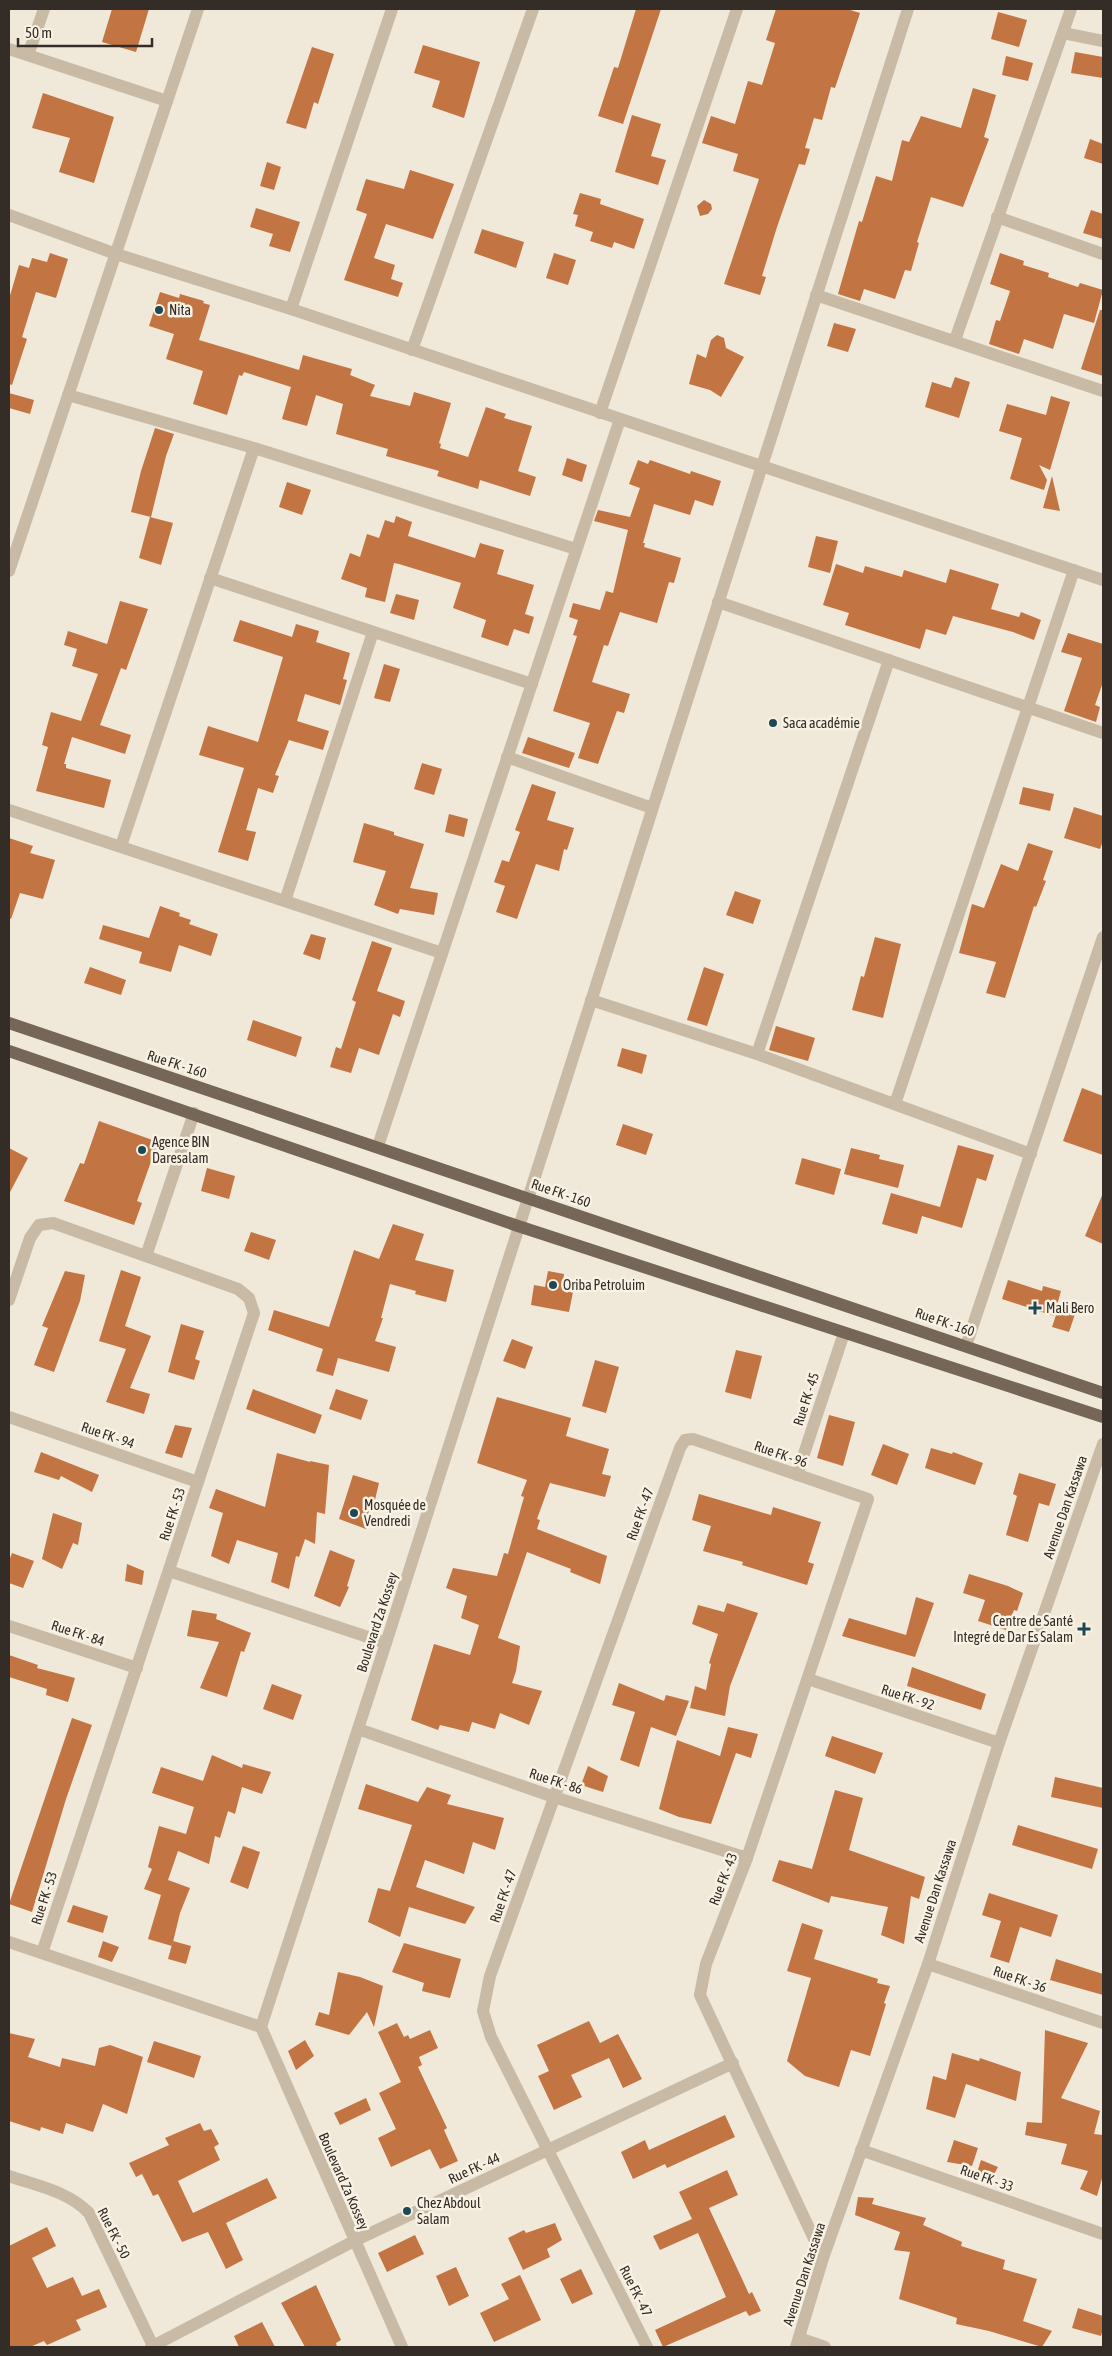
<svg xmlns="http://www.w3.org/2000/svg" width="1112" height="2356" viewBox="0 0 1112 2356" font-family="'Asap Condensed',sans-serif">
  <rect width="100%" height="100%" fill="#f0e8d8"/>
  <g fill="#c37443">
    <polygon points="112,9 149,9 136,52 102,42"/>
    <polygon points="636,9 661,9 623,124 598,116 614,67 618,68"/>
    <polygon points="776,9 847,9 860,13 835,88 831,87 822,120 814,118 805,148 810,149 805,165 799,164 777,227 762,276 766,277 760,295 724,284 759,179 733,171 738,154 702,143 711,116 735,124 748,81 762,85 775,43 766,40"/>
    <polygon points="998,12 1027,20 1019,47 991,39"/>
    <polygon points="423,45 480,62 464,118 432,107 440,81 414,73"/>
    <polygon points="312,47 334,54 318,104 314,102 306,129 286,123"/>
    <polygon points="1075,52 1103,57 1103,78 1071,73"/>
    <polygon points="1006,56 1033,63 1028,81 1002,75"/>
    <polygon points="973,88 996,95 984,137 989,139 963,207 931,197 917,242 919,243 911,271 905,270 895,299 864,289 860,301 838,294 859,221 862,222 876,176 892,181 902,140 909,142 921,116 961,128"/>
    <polygon points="43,93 114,117 94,183 59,172 70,138 32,128"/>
    <polygon points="632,115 661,124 651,156 666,160 658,185 615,172"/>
    <polygon points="1090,139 1103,144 1103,164 1084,158"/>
    <polygon points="267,162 281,167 274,190 260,186"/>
    <polygon points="410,170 454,184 433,239 386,224 374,258 395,265 391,279 403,283 398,297 344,280 367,214 356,210 366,179 404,189"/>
    <polygon points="580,193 601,199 600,204 644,219 634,249 614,242 612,248 590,241 593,232 575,226 578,215 573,214"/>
    <polygon points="704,200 711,204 712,209 708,214 700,216 697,206"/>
    <polygon points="256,208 300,222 290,252 269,246 273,234 250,227"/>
    <polygon points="1091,210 1103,214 1103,239 1083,233"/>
    <polygon points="482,229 524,242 516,268 474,253"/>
    <polygon points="50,253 68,259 56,298 36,292 22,337 27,339 12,385 9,384 9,299 19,265 29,268 32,258 47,262"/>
    <polygon points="554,253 576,260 568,285 546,278"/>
    <polygon points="1000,253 1024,261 1023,265 1049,273 1048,277 1078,287 1080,283 1103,290 1094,323 1064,314 1053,349 1024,339 1019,354 989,344 996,320 1000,321 1010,291 990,284"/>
    <polygon points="160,292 179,298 180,294 204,301 203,303 210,305 199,340 299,370 303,355 352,369 350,375 375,385 370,396 410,406 414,392 451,403 439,443 441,444 440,448 468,457 486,407 506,414 504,418 532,426 518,471 536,477 530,496 480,480 478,489 437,476 439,471 386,456 388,449 336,434 343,404 316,395 307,426 282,419 291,387 244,372 242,376 239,375 227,415 193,404 203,371 166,359 174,334 149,326"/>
    <polygon points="1100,310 1103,310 1103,376 1081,369"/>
    <polygon points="834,323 856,329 848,352 827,346"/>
    <polygon points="717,335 724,338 726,348 744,357 721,397 710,390 689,384 697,354 706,358 711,340"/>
    <polygon points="955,377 970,382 959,418 925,407 932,382 951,388"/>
    <polygon points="9,393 34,400 30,414 9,408"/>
    <polygon points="1051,396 1070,402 1050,470 1039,465 1047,480 1044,490 1010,479 1022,438 999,431 1007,404 1046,415"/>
    <polygon points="155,428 174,434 166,456 151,517 131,512 141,471"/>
    <polygon points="567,458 587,465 582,482 562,475"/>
    <polygon points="638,460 648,464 650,460 690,474 691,471 721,481 713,506 695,500 690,515 654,504 643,543 645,543 644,547 681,558 674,583 669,582 657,623 620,612 608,646 604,645 592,682 630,694 624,713 617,711 598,764 578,758 590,723 553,711 577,636 573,635 578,620 569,617 573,603 600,610 606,591 613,593 628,530 594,521 598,510 630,517 640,488 629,484"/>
    <polygon points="1052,476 1060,511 1043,508"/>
    <polygon points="287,482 311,490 302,515 279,507"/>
    <polygon points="396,516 412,522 408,536 475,558 480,543 504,550 497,574 534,585 525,614 534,617 529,634 514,629 508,646 481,637 486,620 453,608 461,583 399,564 394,563 385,602 365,597 367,588 341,579 350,553 360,557 367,534 379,538 385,520 394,523"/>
    <polygon points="150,517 173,523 161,565 139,558"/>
    <polygon points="816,536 838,541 830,573 808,567"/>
    <polygon points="836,564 863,573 865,566 902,577 904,570 946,583 950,569 999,584 991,609 1019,617 1021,612 1041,620 1034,640 1013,632 953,616 946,635 926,629 920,649 845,625 849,613 823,605"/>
    <polygon points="396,594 419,600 414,620 390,613"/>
    <polygon points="120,601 148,609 126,670 121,668 100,725 131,735 125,754 72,737 64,764 66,764 66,768 111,780 104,808 36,791 48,747 42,745 51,712 81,721 98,674 72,666 77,649 64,645 68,631 107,644"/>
    <polygon points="240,620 292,637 296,624 319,631 316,642 350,653 343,679 347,680 340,705 305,694 297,721 329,731 323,750 289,740 275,775 279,776 273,793 258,788 246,830 256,832 248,861 218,852 244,768 199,755 208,726 258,742 283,657 233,641"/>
    <polygon points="1068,633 1103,644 1103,682 1095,705 1100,707 1096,722 1064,711 1082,658 1061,652"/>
    <polygon points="384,664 400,669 390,702 374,698"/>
    <polygon points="528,737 575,753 569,768 522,753"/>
    <polygon points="422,763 442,769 434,795 414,789"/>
    <polygon points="532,784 556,792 547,820 574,828 567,850 564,849 559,871 536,864 517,919 496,912 505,886 494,882 502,860 509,862 520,832 515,830"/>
    <polygon points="1023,787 1054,794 1050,811 1019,804"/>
    <polygon points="1074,807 1103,816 1103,841 1100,849 1064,838"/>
    <polygon points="449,814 468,819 464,837 445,832"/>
    <polygon points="364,823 394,832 394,835 424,844 410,888 438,893 434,915 400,909 398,914 374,905 386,871 353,862"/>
    <polygon points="9,838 33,846 30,853 55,860 43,899 20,893 11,919 9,918"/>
    <polygon points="1028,843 1053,851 1043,880 1046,881 1036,907 1034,906 1005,998 986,993 996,962 959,953 972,904 984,908 1001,864 1018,871"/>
    <polygon points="735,891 761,900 753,924 726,915"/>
    <polygon points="160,906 180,913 179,916 191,920 189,924 218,934 211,956 179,945 171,972 139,963 142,952 99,939 103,925 149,938"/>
    <polygon points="311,934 326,938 320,960 303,954"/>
    <polygon points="875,937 901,944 883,1018 852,1010 861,976 864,977"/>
    <polygon points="372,941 392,948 377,991 405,1001 400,1017 393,1014 379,1055 359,1048 351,1073 330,1067 336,1047 341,1049 356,1002 352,1000"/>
    <polygon points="90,967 126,980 121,995 84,983"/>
    <polygon points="704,967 724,974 707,1026 687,1020"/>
    <polygon points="253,1020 302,1037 296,1057 247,1040"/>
    <polygon points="776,1026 815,1038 808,1061 769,1050"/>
    <polygon points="622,1048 647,1055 642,1074 617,1066"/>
    <polygon points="1082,1088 1103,1096 1103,1155 1063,1141"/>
    <polygon points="99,1121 158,1142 137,1201 142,1203 134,1225 64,1201 80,1163 84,1164"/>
    <polygon points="623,1124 653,1134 646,1155 616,1145"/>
    <polygon points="958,1145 994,1155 986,1181 977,1178 962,1228 922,1216 917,1234 882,1224 891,1193 940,1207"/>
    <polygon points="9,1148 28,1158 9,1194"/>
    <polygon points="851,1148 880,1155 879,1159 904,1165 898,1188 844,1174"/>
    <polygon points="802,1158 841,1169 834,1195 795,1184"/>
    <polygon points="207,1168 235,1176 229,1199 201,1191"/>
    <polygon points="1103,1193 1103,1244 1085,1236"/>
    <polygon points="393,1224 424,1234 415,1260 454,1270 446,1302 415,1294 416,1291 390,1284 381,1318 383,1318 375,1341 396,1347 389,1372 338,1358 333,1376 316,1371 323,1349 268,1330 274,1310 329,1327 354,1250 379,1259"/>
    <polygon points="251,1232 276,1240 269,1260 244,1251"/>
    <polygon points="121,1270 141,1277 125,1326 151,1336 130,1388 150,1394 144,1414 106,1402 126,1349 99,1341"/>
    <polygon points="65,1271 85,1275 80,1301 54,1372 34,1365 48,1328 42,1326"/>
    <polygon points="548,1271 564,1274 562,1290 573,1292 569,1312 531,1305 534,1285 545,1287"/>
    <polygon points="1008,1280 1042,1291 1043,1286 1061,1291 1054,1316 1002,1299"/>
    <polygon points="1058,1309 1075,1314 1069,1332 1052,1327"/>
    <polygon points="181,1324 204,1331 195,1359 200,1361 194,1380 168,1372"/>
    <polygon points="512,1339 533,1347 525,1369 503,1361"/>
    <polygon points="736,1350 762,1356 751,1399 725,1392"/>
    <polygon points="595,1360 619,1367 606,1413 582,1406"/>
    <polygon points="253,1389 322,1415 315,1434 246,1409"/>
    <polygon points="336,1389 368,1400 361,1420 329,1409"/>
    <polygon points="497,1397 571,1418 566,1436 609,1449 602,1474 611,1476 605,1497 550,1483 537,1519 540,1520 537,1529 607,1556 600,1584 570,1572 571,1569 527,1552 498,1638 520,1646 516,1671 512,1683 542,1691 529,1725 500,1713 495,1729 472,1722 469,1732 440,1725 438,1730 411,1720 434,1644 470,1655 479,1625 461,1618 467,1596 446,1588 453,1568 497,1576 504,1553 508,1554 524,1497 521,1496 527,1480 477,1463"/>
    <polygon points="829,1415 855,1422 843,1466 817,1458"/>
    <polygon points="175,1425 192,1428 182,1458 165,1453"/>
    <polygon points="883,1444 909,1454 897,1485 871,1475"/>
    <polygon points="931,1448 952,1454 953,1452 983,1463 975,1485 925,1468"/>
    <polygon points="41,1452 99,1475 92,1492 61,1476 59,1480 34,1472"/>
    <polygon points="277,1453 310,1462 310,1461 329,1465 325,1514 317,1512 315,1544 305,1539 299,1557 296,1556 289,1589 271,1582 278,1553 237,1540 229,1564 211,1556 223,1513 209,1508 216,1489 265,1507"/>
    <polygon points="1019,1473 1056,1484 1049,1506 1039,1503 1028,1542 1006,1535 1017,1496 1013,1494"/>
    <polygon points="353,1475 379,1483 374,1504 370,1503 366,1529 339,1519"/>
    <polygon points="699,1494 771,1515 773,1507 821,1522 808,1562 814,1564 807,1585 742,1565 743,1562 703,1551 711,1526 692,1520"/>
    <polygon points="53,1513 82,1523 78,1545 73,1543 62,1569 42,1559"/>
    <polygon points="330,1550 355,1560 347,1586 349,1587 340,1607 314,1596"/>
    <polygon points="12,1553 34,1561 23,1588 9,1583 9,1561"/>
    <polygon points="127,1564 144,1571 142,1585 125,1581"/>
    <polygon points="969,1574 1008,1586 1023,1593 1017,1611 1014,1610 1006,1630 978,1621 985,1600 963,1593"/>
    <polygon points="916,1597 934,1603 915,1657 842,1636 849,1618 906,1635"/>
    <polygon points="727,1603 758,1613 730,1686 725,1716 690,1708 695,1686 706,1690 711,1664 709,1663 718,1634 692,1624 698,1605 724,1612"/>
    <polygon points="192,1610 217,1614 216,1619 251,1633 244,1652 241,1651 227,1697 200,1688 219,1642 187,1636"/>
    <polygon points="9,1655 38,1665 37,1668 75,1678 68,1702 46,1695 47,1689 9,1677"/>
    <polygon points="912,1667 986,1694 981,1710 907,1686"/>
    <polygon points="619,1683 664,1701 666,1695 689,1701 676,1736 651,1727 639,1767 620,1760 635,1712 612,1705"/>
    <polygon points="272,1684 302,1695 293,1720 263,1709"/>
    <polygon points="72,1718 92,1725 66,1799 32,1912 9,1904"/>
    <polygon points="728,1727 758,1734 751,1758 736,1753 711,1824 679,1817 659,1809 677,1740 720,1756"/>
    <polygon points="832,1736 883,1753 875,1774 825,1756"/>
    <polygon points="212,1755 242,1768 243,1764 271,1772 262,1794 242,1787 235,1814 228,1811 220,1838 215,1836 209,1864 178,1851 168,1880 190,1888 180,1913 172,1946 148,1939 161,1895 144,1889 152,1869 148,1867 159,1826 186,1834 194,1807 152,1793 161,1767 203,1781"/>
    <polygon points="588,1766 608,1776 603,1792 581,1785"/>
    <polygon points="1055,1777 1103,1788 1103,1808 1051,1797"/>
    <polygon points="366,1784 418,1802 427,1787 451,1795 447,1804 504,1818 495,1850 473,1842 464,1874 425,1860 416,1887 475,1907 465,1924 409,1907 400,1937 368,1922 378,1888 390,1891 412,1825 358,1809"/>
    <polygon points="835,1790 863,1798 849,1850 925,1877 919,1899 911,1896 904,1944 881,1935 888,1907 831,1896 829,1903 772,1881 779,1860 812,1869"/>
    <polygon points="1018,1825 1098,1849 1092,1869 1012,1845"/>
    <polygon points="243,1846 260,1852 248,1889 230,1882"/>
    <polygon points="989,1893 1058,1915 1051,1937 1020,1927 1009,1963 990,1957 1001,1921 982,1915"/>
    <polygon points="73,1905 108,1916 103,1933 67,1922"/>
    <polygon points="802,1923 823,1930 814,1959 878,1979 877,1983 890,1986 884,2003 886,2004 870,2056 851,2050 839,2087 805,2076 787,2061 811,1978 787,1971"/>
    <polygon points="103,1941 119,1947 112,1962 98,1957"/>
    <polygon points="173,1941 191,1946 186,1964 168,1959"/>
    <polygon points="404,1943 461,1959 450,1998 422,1991 424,1983 392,1972"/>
    <polygon points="1056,1959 1103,1974 1103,1995 1050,1980"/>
    <polygon points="338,1972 360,1977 383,1986 374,2027 367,2012 349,2035 315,2025 319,2012 329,2015"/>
    <polygon points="589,2021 600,2043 618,2034 642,2079 623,2088 609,2058 571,2075 582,2097 554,2110 538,2076 549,2071 537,2045"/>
    <polygon points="397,2023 404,2037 408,2035 410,2039 430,2030 438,2048 419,2057 422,2065 418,2067 447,2128 444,2130 458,2161 440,2169 430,2149 391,2167 378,2138 396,2129 379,2093 401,2082 378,2032"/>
    <polygon points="1045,2030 1088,2043 1061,2098 1100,2111 1094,2134 1103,2135 1103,2175 1097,2196 1080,2189 1088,2171 1061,2164 1067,2144 1025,2135 1027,2122 1042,2123"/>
    <polygon points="9,2033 35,2039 28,2057 60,2067 62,2058 95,2066 99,2048 110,2045 143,2057 127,2114 103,2104 93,2132 66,2123 63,2134 41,2127 40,2131 9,2121"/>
    <polygon points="305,2040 314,2056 296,2070 288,2051"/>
    <polygon points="154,2041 201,2056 194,2078 147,2062"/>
    <polygon points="952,2053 979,2061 980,2058 1021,2072 1016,2101 966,2084 955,2118 926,2109 933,2076 946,2080"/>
    <polygon points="366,2098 371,2110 340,2125 334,2113"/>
    <polygon points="725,2115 735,2137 667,2168 665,2164 633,2179 621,2152 645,2140 649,2150"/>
    <polygon points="200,2123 204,2131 211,2129 219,2144 214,2147 220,2160 178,2181 193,2213 267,2178 277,2198 226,2223 243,2260 226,2269 208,2232 182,2242 158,2194 153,2196 142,2174 136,2177 129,2163 169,2145 165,2138"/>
    <polygon points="954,2140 978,2148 972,2166 947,2162"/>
    <polygon points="981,2160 998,2167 992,2178 976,2176"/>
    <polygon points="727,2170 738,2195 709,2208 743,2281 749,2294 752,2292 761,2311 749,2316 746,2311 663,2347 655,2330 726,2297 698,2233 660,2250 653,2236 692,2219 679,2192"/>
    <polygon points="858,2197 874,2198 872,2204 926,2218 923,2225 962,2242 961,2246 1005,2260 1003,2269 1037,2279 1023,2321 1052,2331 1042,2347 989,2331 956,2324 957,2318 899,2299 910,2252 894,2250 900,2232 855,2215"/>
    <polygon points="555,2223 562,2240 547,2249 550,2257 523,2270 508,2238 524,2230 526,2233"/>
    <polygon points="47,2227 56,2246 32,2258 47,2288 73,2277 82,2296 99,2289 107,2307 76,2320 81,2330 47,2345 44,2341 30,2347 9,2347 9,2246"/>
    <polygon points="415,2235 424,2254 387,2272 378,2253"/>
    <polygon points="456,2267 469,2296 449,2306 436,2276"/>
    <polygon points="581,2269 593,2294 572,2304 560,2279"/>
    <polygon points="520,2275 541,2320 494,2342 480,2313 509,2299 501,2284"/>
    <polygon points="316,2285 341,2340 336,2343 337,2347 305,2347 281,2303"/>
    <polygon points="1078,2308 1103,2316 1103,2329 1101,2336 1072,2328"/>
    <polygon points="262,2322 275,2347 239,2347 234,2336"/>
  </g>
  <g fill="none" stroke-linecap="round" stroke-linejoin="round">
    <g stroke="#c8baa5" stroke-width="12">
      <polyline points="1063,33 1103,41"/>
      <polyline points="9,49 167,101"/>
      <polyline points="28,55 44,9"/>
      <polyline points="9,215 116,254 291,309 1103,580"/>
      <polyline points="997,217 1103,254"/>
      <polyline points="816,295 1103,391"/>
      <polyline points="291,309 392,9"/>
      <polyline points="955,340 1071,9"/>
      <polyline points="412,350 533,9"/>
      <polyline points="68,395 254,448 576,549"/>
      <polyline points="600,413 737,9"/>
      <polyline points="9,571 198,9"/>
      <polyline points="210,578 532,684"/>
      <polyline points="718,602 1103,733"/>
      <polyline points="507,757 652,808"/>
      <polyline points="9,810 442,953"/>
      <polyline points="121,846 254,448"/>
      <polyline points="285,901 373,632"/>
      <polyline points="591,1000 757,1054 1031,1154"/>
      <polyline points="757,1054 889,660"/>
      <polyline points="895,1104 1074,570"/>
      <polyline points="378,1146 620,419"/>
      <polyline points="146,1256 194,1113"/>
      <polyline points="9,1300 30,1238 39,1225 53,1223 238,1289 249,1298 254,1313 42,1953"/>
      <polyline points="966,1346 1103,937"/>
      <polyline points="9,1417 198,1482"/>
      <polyline points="797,1475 844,1333"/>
      <polyline points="169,1571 386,1643"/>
      <polyline points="9,1626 137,1668"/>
      <polyline points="808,1679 999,1743"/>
      <polyline points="358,1729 554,1797 747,1858"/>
      <polyline points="9,1942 261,2027"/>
      <polyline points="928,1964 1103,2023"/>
      <polyline points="861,2150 1103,2234"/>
      <path d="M 9,2176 C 37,2186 68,2191 89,2213 L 153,2346"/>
      <polyline points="799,2338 825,2347"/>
      <polyline points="151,2347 354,2241 733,2063"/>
      <polyline points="402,2347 261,2027 386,1643 908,9"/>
      <polyline points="647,2347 491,2037 483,2011 490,1976 680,1448 685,1440 693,1439 868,1499 747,1858 706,1964 700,1995 823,2258"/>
      <polyline points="796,2347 823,2258 928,1964 999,1743 1103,1444"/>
    </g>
    <g stroke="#756657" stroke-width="12">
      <polyline points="9,1023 1103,1393"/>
      <polyline points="9,1051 518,1226 1103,1417"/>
    </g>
  </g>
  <g fill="#1d4854" stroke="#f8f2e4" stroke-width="2">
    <circle cx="159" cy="310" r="5"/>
    <circle cx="773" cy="723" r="5"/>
    <circle cx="142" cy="1150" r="5"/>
    <circle cx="553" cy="1285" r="5"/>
    <path d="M1032.5 1300.5h5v5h5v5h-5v5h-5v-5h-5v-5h5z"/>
    <circle cx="354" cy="1513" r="5"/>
    <path d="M1081.5 1621.5h5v5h5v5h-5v5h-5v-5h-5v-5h5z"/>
    <circle cx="407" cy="2211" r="5"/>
  </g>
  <g text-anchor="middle" stroke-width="5" stroke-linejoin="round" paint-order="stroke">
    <g font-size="14" fill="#342c26" stroke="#f8f2e4" text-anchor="start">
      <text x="169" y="315">Nita</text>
      <text x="783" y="728">Saca académie</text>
      <text x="152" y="1147">Agence BIN<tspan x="152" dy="16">Daresalam</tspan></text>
      <text x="563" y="1290">Oriba Petroluim</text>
      <text x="1046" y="1313">Mali Bero</text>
      <text x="364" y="1510">Mosquée de<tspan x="364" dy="16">Vendredi</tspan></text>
      <text x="1073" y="1626" text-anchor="end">Centre de Santé<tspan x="1073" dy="16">Integré de Dar Es Salam</tspan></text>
      <text x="417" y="2208">Chez Abdoul<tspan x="417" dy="16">Salam</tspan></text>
    </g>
    <g font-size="14" fill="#342c26" stroke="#f8f2e4">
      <text transform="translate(177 1064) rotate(18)" y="5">Rue FK - 160</text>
      <text transform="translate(561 1193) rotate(19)" y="5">Rue FK - 160</text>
      <text transform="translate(945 1322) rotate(19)" y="5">Rue FK - 160</text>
      <text transform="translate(806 1399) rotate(-72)" y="5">Rue FK - 45</text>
      <text transform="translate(108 1435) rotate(19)" y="5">Rue FK - 94</text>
      <text transform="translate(781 1454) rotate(19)" y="5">Rue FK - 96</text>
      <text transform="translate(1065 1507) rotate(-71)" y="5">Avenue Dan Kassawa</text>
      <text transform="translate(172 1514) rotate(-72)" y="5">Rue FK - 53</text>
      <text transform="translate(640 1514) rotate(-70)" y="5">Rue FK - 47</text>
      <text transform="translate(377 1622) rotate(-72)" y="5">Boulevard Za Kossey</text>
      <text transform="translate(78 1633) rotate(18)" y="5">Rue FK - 84</text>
      <text transform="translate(908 1697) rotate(18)" y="5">Rue FK - 92</text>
      <text transform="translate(556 1781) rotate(18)" y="5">Rue FK - 86</text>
      <text transform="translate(723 1879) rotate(-69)" y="5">Rue FK - 43</text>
      <text transform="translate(935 1891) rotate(-72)" y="5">Avenue Dan Kassawa</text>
      <text transform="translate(503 1896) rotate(-71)" y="5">Rue FK - 47</text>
      <text transform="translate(44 1898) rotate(-72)" y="5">Rue FK - 53</text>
      <text transform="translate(1020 1979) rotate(19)" y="5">Rue FK - 36</text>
      <text transform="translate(474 2168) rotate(-25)" y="5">Rue FK - 44</text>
      <text transform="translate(987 2178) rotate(19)" y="5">Rue FK - 33</text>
      <text transform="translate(344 2181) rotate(66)" y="5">Boulevard Za Kossey</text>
      <text transform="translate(114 2233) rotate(63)" y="5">Rue FK - 50</text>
      <text transform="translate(804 2274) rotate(-72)" y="5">Avenue Dan Kassawa</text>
      <text transform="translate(636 2291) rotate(63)" y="5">Rue FK - 47</text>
    </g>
  </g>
  <rect width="1112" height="2356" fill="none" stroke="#342c26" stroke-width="20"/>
  <path d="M18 38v8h134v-8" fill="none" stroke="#342c26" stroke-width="2.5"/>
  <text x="25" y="38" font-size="15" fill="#342c26" stroke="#f8f2e4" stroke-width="4" paint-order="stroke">50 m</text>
</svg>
